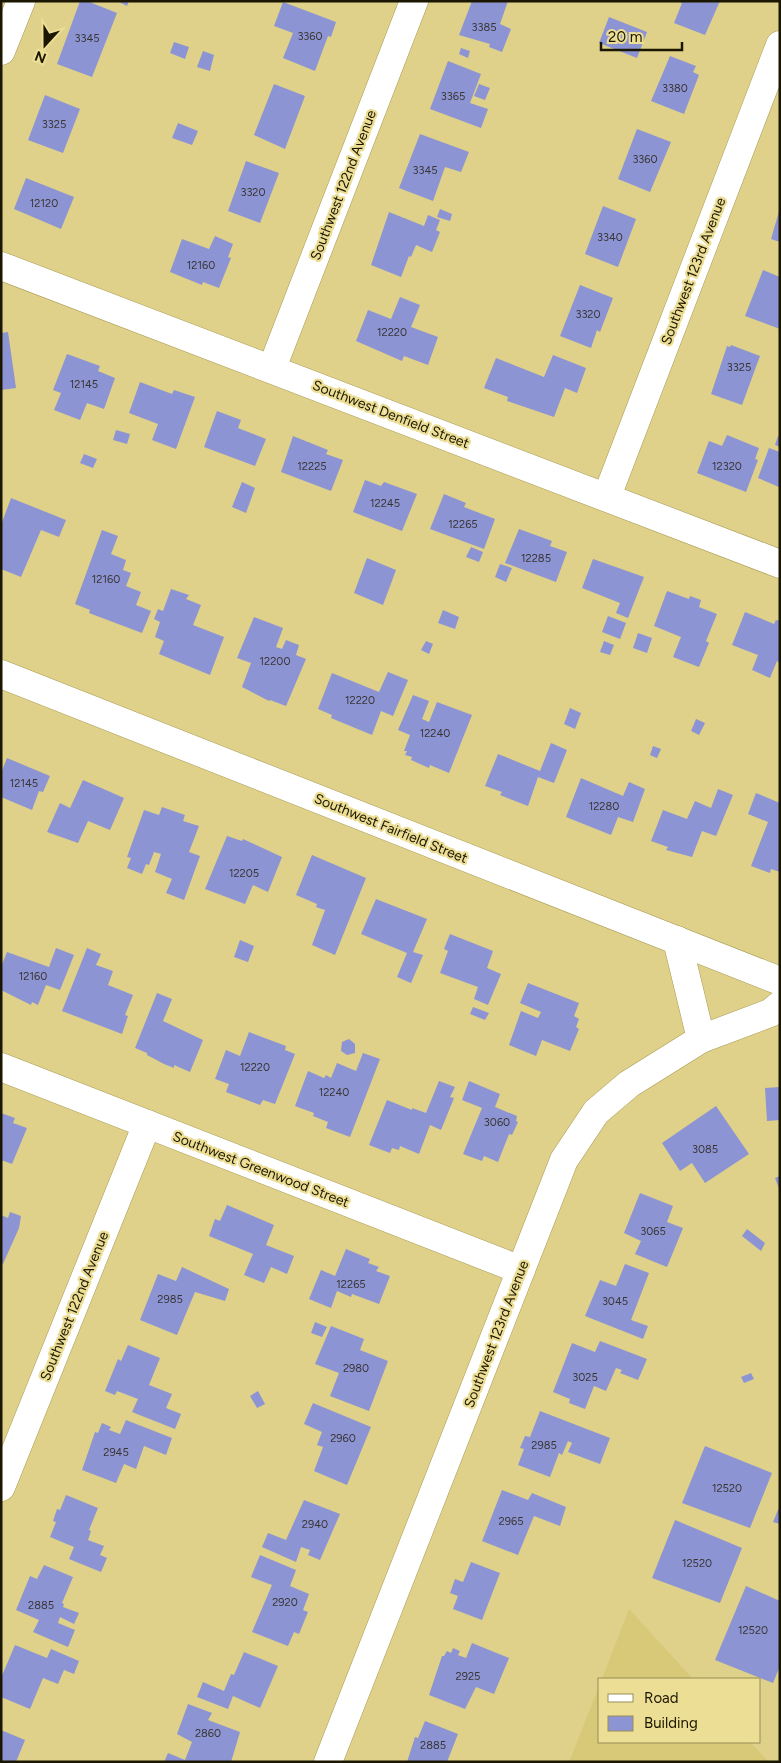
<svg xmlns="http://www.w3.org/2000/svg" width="781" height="1763" viewBox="0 0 781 1763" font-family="Figtree,sans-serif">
  <rect width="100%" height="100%" fill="#dfd189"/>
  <g fill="#d8c978">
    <polygon points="629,1609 693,1679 602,1679"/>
    <polygon points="600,1684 600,1742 750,1742 769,1762 569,1762"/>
  </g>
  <g fill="#8d94d3">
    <polygon points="80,1 87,1 117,13 92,77 57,64"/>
    <polygon points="117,1 129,1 127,6"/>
    <polygon points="472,1 508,1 500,24 511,29 502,52 489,47 490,44 459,35"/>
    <polygon points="677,1 720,1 705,35 674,23 682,3"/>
    <polygon points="283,2 336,22 331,37 328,36 315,71 283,58 293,33 274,26"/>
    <polygon points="609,17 647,32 637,58 599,43"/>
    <polygon points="174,42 189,47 185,59 170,53"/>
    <polygon points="461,48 470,51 468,58 459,54"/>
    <polygon points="203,51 214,55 210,71 197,67"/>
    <polygon points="670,56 696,66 693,72 699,75 684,114 651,101"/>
    <polygon points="448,61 481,74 470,103 488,109 481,128 430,109"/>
    <polygon points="274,84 305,96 285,149 254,135"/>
    <polygon points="479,84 490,88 485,100 474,96"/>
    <polygon points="45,95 80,109 63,153 28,140"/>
    <polygon points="178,123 198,131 192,145 172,138"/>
    <polygon points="637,129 671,142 650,192 618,179"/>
    <polygon points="420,134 469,152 461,172 445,167 433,201 399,188"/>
    <polygon points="246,161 279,173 260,223 228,211"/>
    <polygon points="26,178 74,197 61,229 14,209"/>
    <polygon points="603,206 636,219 618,267 585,254"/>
    <polygon points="780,208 780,242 771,239"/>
    <polygon points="440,209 452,214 450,221 437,217"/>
    <polygon points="389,212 424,226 428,215 440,220 436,230 440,232 432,252 416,245 411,257 409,256 401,277 371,265"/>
    <polygon points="215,236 233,244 228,257 231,258 219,288 203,282 202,285 170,272 182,239 209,249"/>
    <polygon points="763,270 780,277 780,329 745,316"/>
    <polygon points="580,285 613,298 600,332 597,330 591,348 560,336"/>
    <polygon points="400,297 420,305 411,327 438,337 428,365 404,356 402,361 356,341 368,310 391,319"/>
    <polygon points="8,332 16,388 1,390 1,333"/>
    <polygon points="731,345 760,356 742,405 711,394 727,346 730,347"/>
    <polygon points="67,354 100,366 98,371 115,378 104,409 87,403 80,420 54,410 61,393 53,390"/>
    <polygon points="553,355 586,368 577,393 565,388 554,417 507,401 508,397 484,388 496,358 544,377"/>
    <polygon points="140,382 172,394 174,390 195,397 176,449 152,440 158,424 129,413"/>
    <polygon points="217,411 241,420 238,428 266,439 255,466 204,447"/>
    <polygon points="116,430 130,434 127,444 113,440"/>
    <polygon points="727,435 759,448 755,459 758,460 746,492 697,473 709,441 722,446"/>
    <polygon points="293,436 328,450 326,454 343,460 331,491 281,472"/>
    <polygon points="778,436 780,436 780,447 775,445"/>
    <polygon points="769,448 780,452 779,487 758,478"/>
    <polygon points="84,454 97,459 93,468 80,463"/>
    <polygon points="365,480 381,486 384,482 417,494 402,531 353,512"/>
    <polygon points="242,482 255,488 246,513 232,507"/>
    <polygon points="444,494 466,503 464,507 495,519 484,549 430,529"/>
    <polygon points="11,498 66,520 59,537 41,530 21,577 1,569 1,525"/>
    <polygon points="519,529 552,541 550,546 567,552 556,582 505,563"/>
    <polygon points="102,530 118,536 111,554 126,560 123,570 131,573 126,586 141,592 136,605 151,611 142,633 89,613 90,610 75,604"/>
    <polygon points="471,547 483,552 479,562 466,557"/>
    <polygon points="367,558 396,570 383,605 354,593"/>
    <polygon points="593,559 644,577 628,618 616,613 620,603 582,588"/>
    <polygon points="500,564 512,568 506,582 495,577"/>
    <polygon points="171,589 189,595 186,599 201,605 193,625 224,637 210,675 159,654 164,641 155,637 160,622 154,619 158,609 163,611"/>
    <polygon points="667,591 689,599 690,596 701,600 699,607 717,614 706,641 709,643 699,667 673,657 681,637 654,626"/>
    <polygon points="443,610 459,617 455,629 438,623"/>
    <polygon points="745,612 774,624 776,620 780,621 780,663 777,661 770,678 752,670 758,655 732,645"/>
    <polygon points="608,616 626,623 620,639 602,632"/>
    <polygon points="254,617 283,628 276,647 282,649 286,640 299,645 296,655 306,659 286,706 270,700 269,701 242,687 251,663 237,658"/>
    <polygon points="638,633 652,638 647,653 633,648"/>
    <polygon points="426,641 433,644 429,654 421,650"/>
    <polygon points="604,641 614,645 610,655 600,652"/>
    <polygon points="388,672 408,680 393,716 381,711 372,735 331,718 332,715 318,709 332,673 379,692"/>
    <polygon points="413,695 429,701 422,719 429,722 437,702 472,715 449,773 430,765 429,768 411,760 412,757 405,755 407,751 404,751 410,735 398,730"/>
    <polygon points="570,708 581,713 575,729 564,724"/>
    <polygon points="696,719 705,723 699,735 691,731"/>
    <polygon points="551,743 567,750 554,783 538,777 528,806 500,795 502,792 485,786 498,754 540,771"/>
    <polygon points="653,746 661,749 657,758 650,755"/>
    <polygon points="7,758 50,776 43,792 39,791 32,810 1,797 1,773"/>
    <polygon points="581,778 623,796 629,782 645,789 633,822 618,817 611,835 566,817"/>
    <polygon points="83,780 124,798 110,830 88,821 78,843 47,832 60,803 70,808"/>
    <polygon points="718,789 733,795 716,836 702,831 692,857 666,850 668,847 651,841 663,810 687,819 695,801 711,808"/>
    <polygon points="756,793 780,803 780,872 771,869 770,873 751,866 768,822 748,814"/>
    <polygon points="162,807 185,815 183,821 199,826 189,852 200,856 184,900 166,893 172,879 155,872 161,854 154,852 149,865 146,864 142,874 127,868 131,858 127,857 144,810 159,815"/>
    <polygon points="227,836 242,841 243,839 282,857 268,892 253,885 245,904 205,889"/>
    <polygon points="312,855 366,878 335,955 312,945 325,910 316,907 317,904 296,895"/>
    <polygon points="376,899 427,919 413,952 423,955 411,983 397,977 407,953 361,934"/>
    <polygon points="450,934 493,951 487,968 501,974 488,1005 474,999 478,987 440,973 448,951 444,949"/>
    <polygon points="240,940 254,946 248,962 234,957"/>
    <polygon points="56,948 74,955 60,990 46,985 38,1005 32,1002 31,1005 1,990 1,967 7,952 49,967"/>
    <polygon points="87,948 101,954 96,965 113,971 108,985 133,995 125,1015 128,1016 122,1034 62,1011"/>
    <polygon points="528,983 579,1003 574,1016 579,1019 576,1027 579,1029 570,1051 542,1040 536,1056 509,1045 521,1011 538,1018 541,1012 520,1003"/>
    <polygon points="157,993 172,999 163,1021 203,1040 190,1072 174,1065 174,1068 164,1064 147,1055 147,1053 135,1048"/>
    <polygon points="473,1007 489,1013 485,1020 470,1014"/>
    <polygon points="249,1032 286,1046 285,1050 295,1054 275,1104 263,1100 260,1105 226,1092 229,1084 215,1079 226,1050 240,1056"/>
    <polygon points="349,1039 355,1044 355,1053 347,1055 341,1051 342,1042"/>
    <polygon points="363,1053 380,1059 350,1137 326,1128 328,1122 313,1116 314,1113 295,1106 308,1071 324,1078 326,1075 331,1078 337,1063 356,1071"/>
    <polygon points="439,1081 455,1087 450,1097 454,1098 441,1130 430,1125 419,1154 400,1146 399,1150 392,1148 390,1153 369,1145 387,1100 412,1110 412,1108 426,1113"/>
    <polygon points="469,1081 500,1094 495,1107 517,1116 516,1121 518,1122 512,1135 509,1134 498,1162 484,1156 482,1161 463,1154 482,1108 462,1100"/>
    <polygon points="780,1087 780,1120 767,1121 765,1088"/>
    <polygon points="716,1106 749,1154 705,1183 692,1163 680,1171 662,1143"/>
    <polygon points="1,1113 15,1118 13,1123 27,1128 12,1164 1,1160"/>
    <polygon points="780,1176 780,1191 775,1178"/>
    <polygon points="640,1193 673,1206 667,1222 683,1228 667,1267 635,1254 641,1241 624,1233"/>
    <polygon points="227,1205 274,1225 266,1245 294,1256 287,1274 271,1267 264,1283 244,1275 253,1254 209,1236 215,1219 220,1221"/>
    <polygon points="10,1212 21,1216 19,1228 3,1264 1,1263 1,1215 8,1218"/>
    <polygon points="747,1229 765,1243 761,1251 742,1236"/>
    <polygon points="346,1249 370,1259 368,1263 379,1267 376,1271 390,1276 379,1304 352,1294 351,1297 337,1291 331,1308 309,1299 321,1270 335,1276"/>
    <polygon points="625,1264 649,1273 631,1320 648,1326 643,1339 585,1316 600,1280 616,1286"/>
    <polygon points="182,1267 229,1289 225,1301 195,1292 177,1335 140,1320 158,1274 176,1281"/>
    <polygon points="315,1322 327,1327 322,1337 311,1333"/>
    <polygon points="331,1326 364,1339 360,1350 388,1361 369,1411 330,1396 339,1373 315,1364"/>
    <polygon points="600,1341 647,1359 638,1380 620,1373 622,1370 616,1368 606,1391 594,1386 585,1409 569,1403 570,1399 553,1392 572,1343 595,1352"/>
    <polygon points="128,1345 160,1358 149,1385 172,1394 166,1408 181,1414 175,1429 132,1412 138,1399 117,1391 115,1395 105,1391 118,1359 121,1361"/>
    <polygon points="751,1373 754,1379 744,1383 741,1377"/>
    <polygon points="258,1391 265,1404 257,1408 250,1396"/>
    <polygon points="313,1403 371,1427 347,1485 314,1471 323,1447 317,1445 322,1432 304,1424"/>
    <polygon points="540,1411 610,1438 600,1464 568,1452 572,1443 568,1441 562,1455 559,1453 550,1477 518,1465 524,1449 520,1448 525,1436 530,1437"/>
    <polygon points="126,1420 172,1438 166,1455 144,1446 136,1469 124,1464 116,1483 82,1470 95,1432 98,1433 102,1423 111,1427 109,1430 120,1434"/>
    <polygon points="705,1446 772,1473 750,1528 682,1503"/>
    <polygon points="502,1490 528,1500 532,1493 566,1507 560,1526 534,1516 518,1555 482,1541"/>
    <polygon points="66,1495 98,1508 89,1530 91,1531 88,1540 104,1546 100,1555 107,1558 101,1572 69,1559 74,1547 50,1537 56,1522 53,1521 57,1509 60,1510"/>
    <polygon points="304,1500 340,1514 320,1560 308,1555 310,1550 301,1547 296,1562 262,1547 268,1533 286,1540"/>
    <polygon points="780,1505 780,1524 773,1522"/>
    <polygon points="675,1520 742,1548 720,1603 652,1578"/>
    <polygon points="260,1555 296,1570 290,1586 309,1594 303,1610 308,1612 299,1634 294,1632 288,1646 252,1632 272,1585 251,1577"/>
    <polygon points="471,1562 500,1573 482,1620 453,1609 458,1596 450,1593 455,1579 463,1582"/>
    <polygon points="44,1565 73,1577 62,1603 64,1604 63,1607 79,1613 74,1624 60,1617 58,1623 75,1630 68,1647 33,1632 39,1620 16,1610 30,1576 37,1579"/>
    <polygon points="746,1586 780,1601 780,1666 773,1683 715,1660"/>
    <polygon points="472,1643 509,1658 494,1694 476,1687 465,1709 429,1695 442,1656 444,1656 447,1651 451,1653 453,1648 460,1651 458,1655 466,1658"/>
    <polygon points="15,1645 47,1658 51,1649 79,1661 74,1674 64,1670 58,1684 43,1678 30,1709 1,1697 1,1678"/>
    <polygon points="244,1652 278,1666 260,1708 233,1696 228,1709 197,1697 203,1682 224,1691 231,1674 234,1675"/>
    <polygon points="188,1704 212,1713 208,1720 240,1732 231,1762 164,1762 168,1753 185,1760 192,1742 177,1734"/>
    <polygon points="425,1721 458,1734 447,1762 407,1762 415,1737 418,1738"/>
    <polygon points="1,1730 25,1740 16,1762 1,1762"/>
  </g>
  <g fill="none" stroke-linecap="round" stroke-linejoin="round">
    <defs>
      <g id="minor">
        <polyline points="1,51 21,1"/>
        <polyline points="1,266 780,564"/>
        <polyline points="272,368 414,1"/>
        <polyline points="607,496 780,45"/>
        <polyline points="1,674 780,981"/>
        <polyline points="677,940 701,1039"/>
        <polyline points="1,1067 521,1270"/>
        <polyline points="1,1487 147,1124"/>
        <polyline points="328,1762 564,1160 596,1112 629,1084 701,1039 770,1013 780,1005"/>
      </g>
    </defs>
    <use href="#minor" stroke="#a89b54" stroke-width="29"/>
    <use href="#minor" stroke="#fff" stroke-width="28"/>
  </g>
  <g text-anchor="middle" stroke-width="4.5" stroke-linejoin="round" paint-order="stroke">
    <g font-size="11" fill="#383635">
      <text x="484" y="31">3385</text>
      <text x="310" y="40">3360</text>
      <text x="87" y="42">3345</text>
      <text x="675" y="92">3380</text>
      <text x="453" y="100">3365</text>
      <text x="54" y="128">3325</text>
      <text x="645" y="163">3360</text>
      <text x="425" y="174">3345</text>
      <text x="253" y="196">3320</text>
      <text x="44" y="207">12120</text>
      <text x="610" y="241">3340</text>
      <text x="201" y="269">12160</text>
      <text x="588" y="318">3320</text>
      <text x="392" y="336">12220</text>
      <text x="739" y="371">3325</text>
      <text x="84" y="388">12145</text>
      <text x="312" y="470">12225</text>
      <text x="727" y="470">12320</text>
      <text x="385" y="507">12245</text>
      <text x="463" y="528">12265</text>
      <text x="536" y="562">12285</text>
      <text x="106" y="583">12160</text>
      <text x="275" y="665">12200</text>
      <text x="360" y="704">12220</text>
      <text x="435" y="737">12240</text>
      <text x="24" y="787">12145</text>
      <text x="604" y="810">12280</text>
      <text x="244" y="877">12205</text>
      <text x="33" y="980">12160</text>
      <text x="255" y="1071">12220</text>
      <text x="334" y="1096">12240</text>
      <text x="497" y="1126">3060</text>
      <text x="705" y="1153">3085</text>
      <text x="653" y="1235">3065</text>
      <text x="351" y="1288">12265</text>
      <text x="170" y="1303">2985</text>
      <text x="615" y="1305">3045</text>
      <text x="356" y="1372">2980</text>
      <text x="585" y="1381">3025</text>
      <text x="343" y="1442">2960</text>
      <text x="544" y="1449">2985</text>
      <text x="116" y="1456">2945</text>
      <text x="727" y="1492">12520</text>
      <text x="511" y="1525">2965</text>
      <text x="315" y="1528">2940</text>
      <text x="697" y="1567">12520</text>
      <text x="285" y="1606">2920</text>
      <text x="41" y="1609">2885</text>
      <text x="753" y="1634">12520</text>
      <text x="468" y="1680">2925</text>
      <text x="208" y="1737">2860</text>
      <text x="433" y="1749">2885</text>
    </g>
    <g font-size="14" fill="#1b1600" stroke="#ecde95">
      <text transform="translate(343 185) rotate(-69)" y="5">Southwest 122nd Avenue</text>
      <text transform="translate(693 271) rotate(-69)" y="5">Southwest 123rd Avenue</text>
      <text transform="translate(391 414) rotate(21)" y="5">Southwest Denfield Street</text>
      <text transform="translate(391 828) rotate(22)" y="5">Southwest Fairfield Street</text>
      <text transform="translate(261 1169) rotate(21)" y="5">Southwest Greenwood Street</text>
      <text transform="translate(74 1306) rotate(-68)" y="5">Southwest 122nd Avenue</text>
      <text transform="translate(496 1334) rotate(-69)" y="5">Southwest 123rd Avenue</text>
    </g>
  </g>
  <rect width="781" height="1763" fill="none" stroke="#1b1600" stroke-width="5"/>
  <rect x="598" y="1678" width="162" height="65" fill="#ecde95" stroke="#988e59"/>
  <rect x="608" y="1694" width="25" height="8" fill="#ffffff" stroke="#988e59"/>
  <text x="644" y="1703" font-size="15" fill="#1b1600">Road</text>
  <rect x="608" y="1716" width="25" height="15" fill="#8d94d3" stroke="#988e59"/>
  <text x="644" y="1728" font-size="15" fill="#1b1600">Building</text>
  <g transform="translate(45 45) rotate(201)" stroke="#ecde95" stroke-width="4" paint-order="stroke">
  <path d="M0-4L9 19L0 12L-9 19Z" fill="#1b1600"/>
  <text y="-8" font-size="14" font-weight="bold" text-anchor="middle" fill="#1b1600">N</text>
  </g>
  <path d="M601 42v8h81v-8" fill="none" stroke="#1b1600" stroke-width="2.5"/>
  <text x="608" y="42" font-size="15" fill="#1b1600" stroke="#ecde95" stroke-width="4" paint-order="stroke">20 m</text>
</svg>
